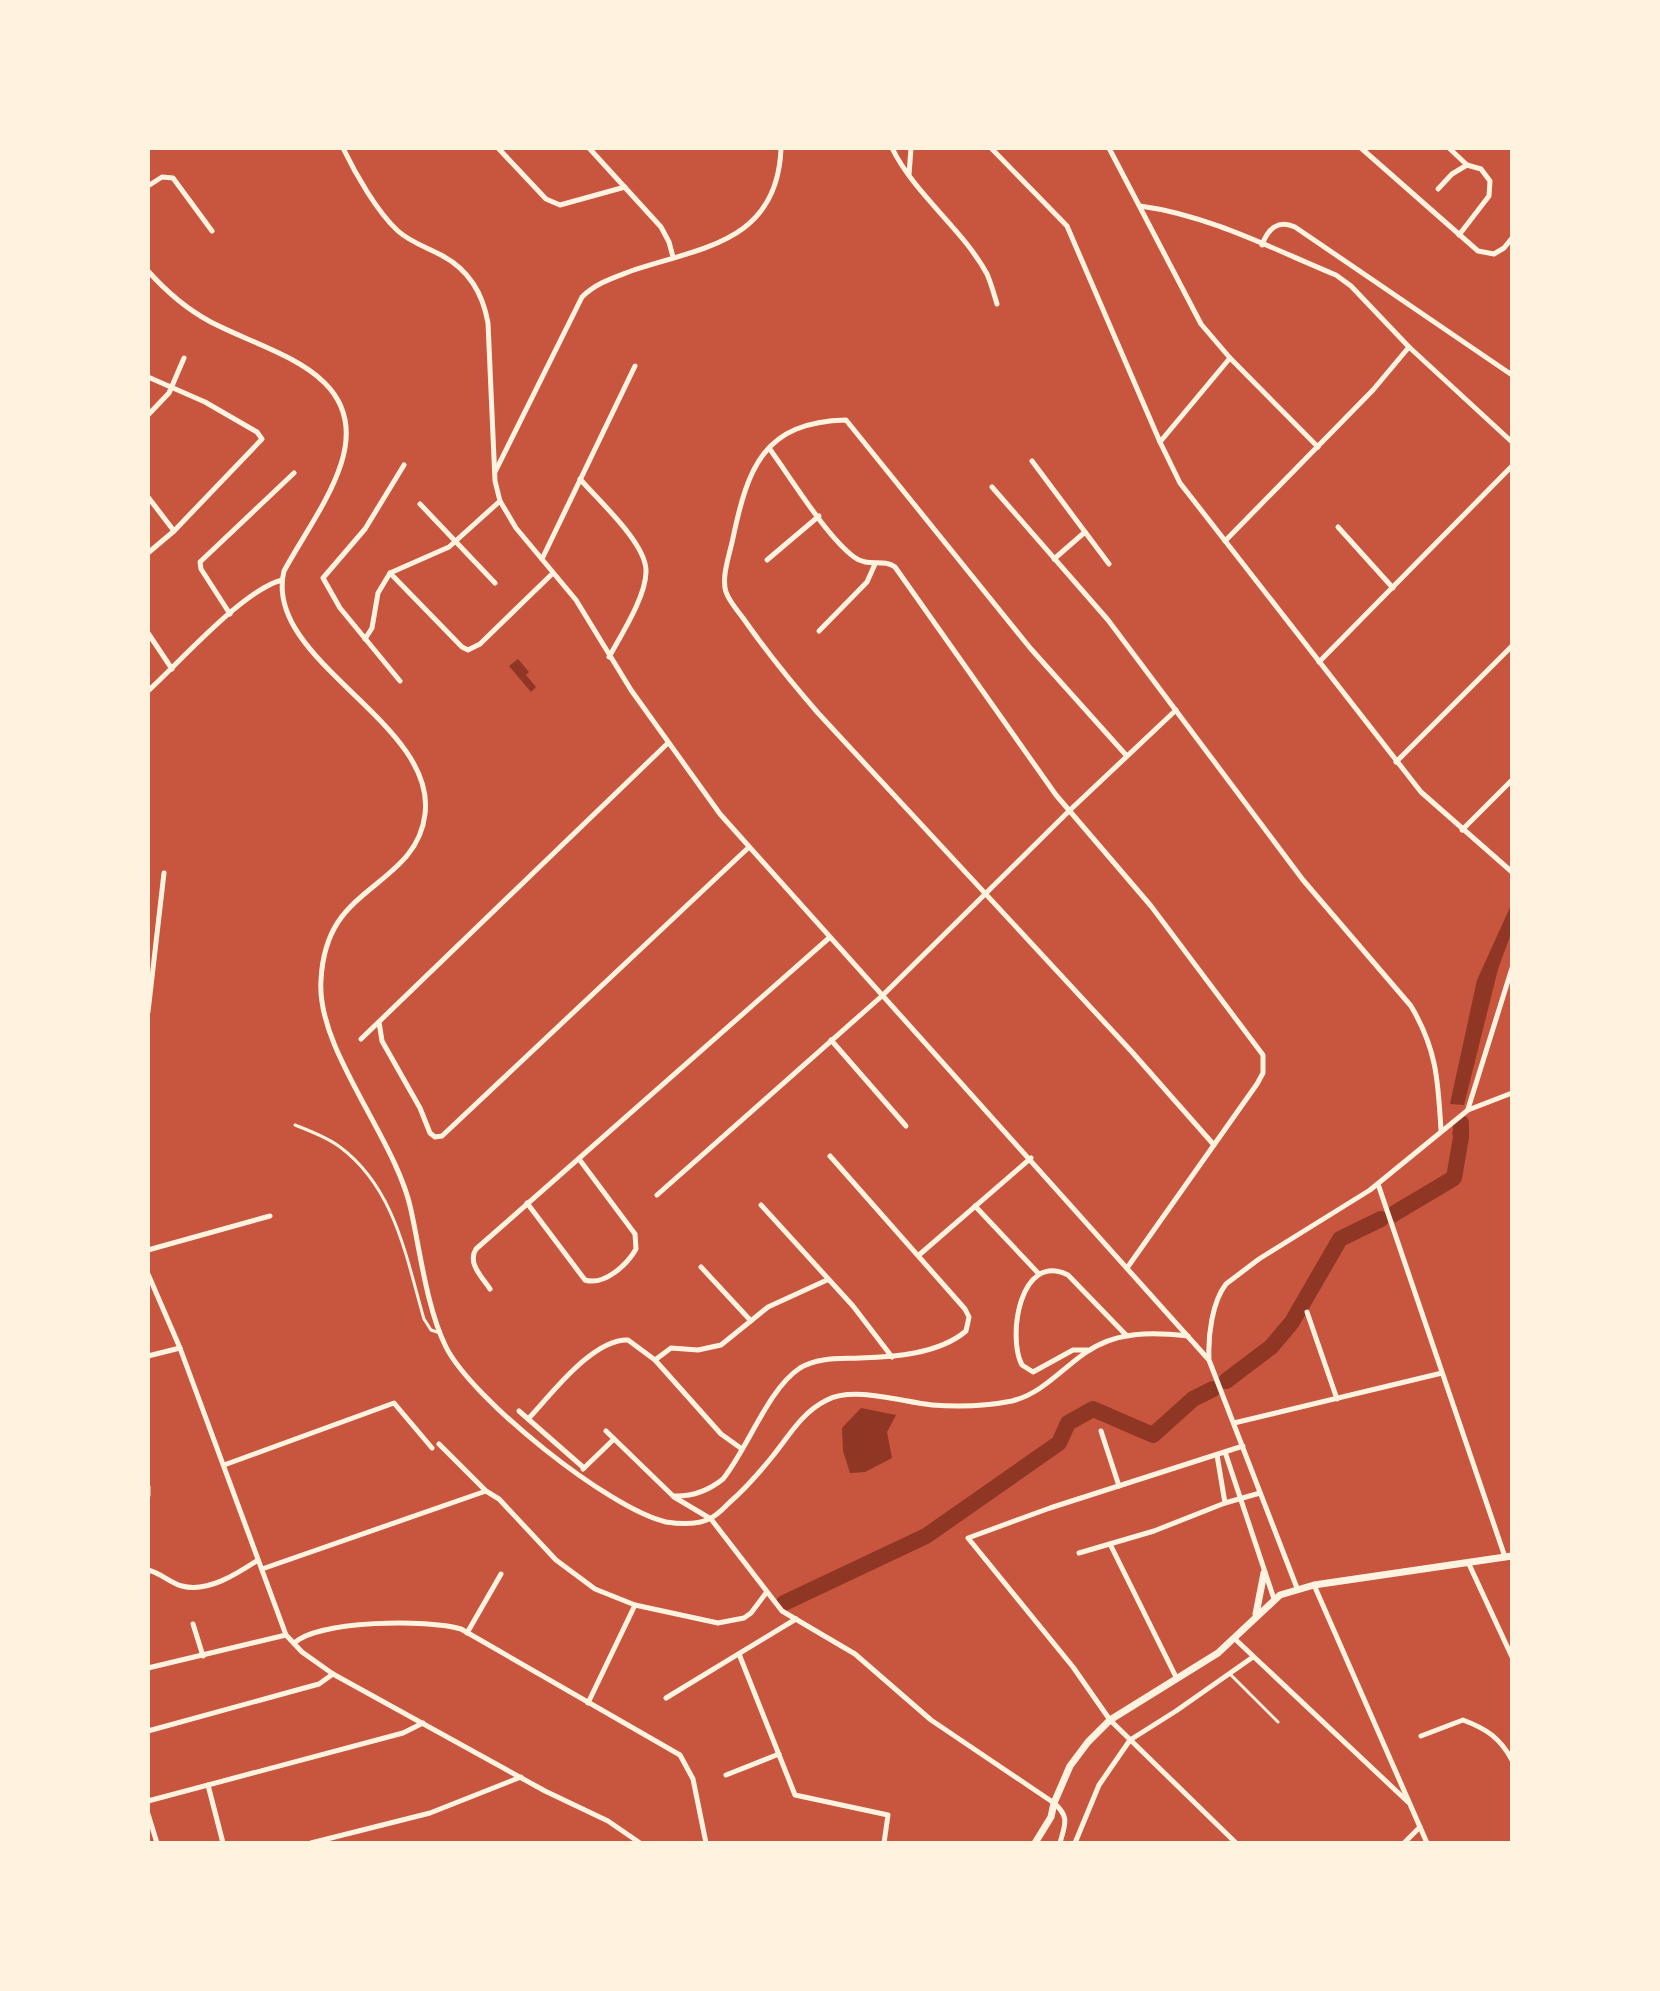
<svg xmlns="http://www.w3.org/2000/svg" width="1660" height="1991" viewBox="0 0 1660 1991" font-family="'Alegreya Sans',sans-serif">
  <rect width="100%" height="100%" fill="#c8553d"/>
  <g fill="#8f3625">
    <polygon points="518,659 529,672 526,675 536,687 531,692 509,666"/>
    <polygon points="1512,903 1512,931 1498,969 1464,1105 1450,1104 1477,980"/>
    <polygon points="1462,1123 1463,1135 1457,1171 1395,1223 1393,1215 1453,1168 1455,1146 1452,1132"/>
    <polygon points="861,1408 896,1415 887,1432 892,1458 865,1472 850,1473 843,1451 842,1428"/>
  </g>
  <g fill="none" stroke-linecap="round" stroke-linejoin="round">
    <g stroke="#8f3625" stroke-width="16">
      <polyline points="1395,1213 1454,1178 1461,1137 1461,1123"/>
      <polyline points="1226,1381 1271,1347 1292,1322 1340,1239 1381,1219"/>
      <polyline points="784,1603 926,1536 1059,1443 1068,1423 1093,1409 1153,1435 1193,1399 1213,1389"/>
    </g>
    <g stroke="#fff3e0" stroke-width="3">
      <path d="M 295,1125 C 310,1131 327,1137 340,1147 C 395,1188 406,1257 424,1319 L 431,1330 L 440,1333"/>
      <polyline points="1230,1674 1278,1722"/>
    </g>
    <g stroke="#fff3e0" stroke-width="5">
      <path d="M 343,148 C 355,173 377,212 398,231 C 410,242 426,247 441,255 C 468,269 483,294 488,323 L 495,481 L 500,501 L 516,528 L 576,600 L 631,690 L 720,814 L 1209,1360 L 1297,1588"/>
      <polyline points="498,148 546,199 560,205 625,187"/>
      <polyline points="589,148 661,227 669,242 673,257"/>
      <path d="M 892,148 C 915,195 962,228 987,274 C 991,283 994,294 997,304"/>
      <polyline points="991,148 1067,226 1160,442 1180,483 1421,792 1512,872"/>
      <polyline points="1109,148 1201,324 1230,358 1318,447"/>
      <polyline points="1361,148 1478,251 1494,254 1504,248 1512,238"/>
      <polyline points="1449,148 1467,165"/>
      <polyline points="909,175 911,148"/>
      <polyline points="148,186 162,177 173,178 212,231"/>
      <polyline points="1438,189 1452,174 1467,165 1481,169 1490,181 1489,196 1459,235"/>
      <path d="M 1140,206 C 1208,215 1273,249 1336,275 L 1351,286 L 1409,347 L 1512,442"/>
      <path d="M 1262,245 C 1268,229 1278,219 1295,227 L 1512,375"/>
      <path d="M 148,271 C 165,290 187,309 209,321 C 268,353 371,371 341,464 C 329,501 303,536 284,571 C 262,660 437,722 425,814 C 419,868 365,882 338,922 C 327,939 322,960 321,980 C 316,1050 396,1138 411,1210 C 420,1251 427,1309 446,1347 C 472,1399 609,1509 666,1522 C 679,1524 697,1525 709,1519 C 717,1516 724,1508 730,1502 C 745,1489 759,1473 772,1457 C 789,1436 802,1412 827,1400 C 854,1386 902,1402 932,1405 C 957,1407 987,1406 1012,1401 C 1041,1394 1062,1369 1085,1353 C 1116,1331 1152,1332 1188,1336"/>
      <polyline points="148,377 205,402 257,432 262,439 174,531 148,553"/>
      <polyline points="148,415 169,393 184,358"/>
      <polyline points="1160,442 1230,358"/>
      <path d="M 769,448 C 791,478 826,536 854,557 C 868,568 883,558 895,567 L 1056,795 L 1151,906 L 1263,1055 L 1263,1073 L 1257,1084 L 1127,1268"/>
      <polyline points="1032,461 1109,564"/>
      <path d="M 495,472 L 582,297 C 596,283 613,278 631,271 C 703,247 777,242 781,149"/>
      <path d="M 580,479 C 598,500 645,542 646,570 C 647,595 621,635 609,657"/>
      <path d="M 992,487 L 1108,620 L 1303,880 L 1411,1006 C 1437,1050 1438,1081 1441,1130"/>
      <polyline points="148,497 174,531"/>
      <polyline points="420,504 495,583"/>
      <polyline points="1338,527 1393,588"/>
      <polyline points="1225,541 1373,390 1409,347"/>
      <polyline points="542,559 635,366"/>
      <polyline points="1054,559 1085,532"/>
      <polyline points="767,560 819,516"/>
      <polyline points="390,573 462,647 468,650 480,644 553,573"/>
      <polyline points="230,614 201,569 200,562 294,473"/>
      <polyline points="819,631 867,582 875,564"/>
      <polyline points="148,633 172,669"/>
      <polyline points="365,639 372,628 378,593 390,573 449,547 500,501"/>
      <polyline points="1319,662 1512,466"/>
      <polyline points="400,681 340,608 323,578 365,529 404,465"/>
      <path d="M 148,691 C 180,662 243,590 282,580"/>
      <path d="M 1126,755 L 1031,649 L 846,420 C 764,422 748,467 733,538 C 730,553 721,577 726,592 C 729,601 737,610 743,618 C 766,651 791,682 818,713 L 1132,1052 L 1214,1145"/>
      <polyline points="1396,762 1512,646"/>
      <polyline points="1462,830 1512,780"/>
      <polyline points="148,1012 164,873"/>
      <polyline points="379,1022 382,1041 420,1108 430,1133 435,1137 442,1136 748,848"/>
      <polyline points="361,1039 668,743"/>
      <polyline points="831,1040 906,1126"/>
      <polyline points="1468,1109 1512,968"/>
      <polyline points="1378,1184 1505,1557"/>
      <polyline points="657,1195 883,995 1069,811 1176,710"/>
      <path d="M 527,1203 L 585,1280 C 604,1286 627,1265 636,1249 L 635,1234 L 579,1159"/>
      <polyline points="761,1205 853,1306 892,1357"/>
      <polyline points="975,1206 1039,1274"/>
      <polyline points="148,1250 270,1216"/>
      <polyline points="919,1255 1031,1158"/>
      <polyline points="701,1267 751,1321"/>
      <polyline points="148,1274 180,1348 286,1635 302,1652 333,1674 545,1791 608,1821 640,1843"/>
      <path d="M 490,1289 C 482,1277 467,1263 476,1249 L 829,938"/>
      <polyline points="1307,1312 1337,1399"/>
      <path d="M 1087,1350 L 1073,1350 L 1033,1372 L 1022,1365 C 1007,1337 1020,1251 1068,1275 L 1126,1335"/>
      <polyline points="148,1356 180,1348"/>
      <path d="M 1209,1358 C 1208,1336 1212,1302 1226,1284 L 1259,1259 L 1370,1190 L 1468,1110 L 1512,1093"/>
      <polyline points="655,1360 721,1434 742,1449"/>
      <polyline points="519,1411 584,1468"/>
      <path d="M 528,1419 C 551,1395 592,1339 628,1340 L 655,1360 L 671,1348 L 698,1350 L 721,1345 L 768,1307 L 827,1280"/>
      <polyline points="1234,1423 1442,1373"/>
      <path d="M 606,1431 L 673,1496 C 693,1497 708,1491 723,1479 C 748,1448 768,1389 800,1368 C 818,1357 840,1359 860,1358 C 894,1357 939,1354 966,1331 L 969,1317 L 965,1309 L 830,1156"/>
      <polyline points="1101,1431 1119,1486"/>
      <polyline points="439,1444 486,1491 499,1499 556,1560 595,1589 635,1605 718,1623 744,1618 751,1613 766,1593"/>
      <polyline points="1225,1452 1274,1599"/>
      <polyline points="1217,1455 1225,1503"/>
      <polyline points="224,1465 394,1403 432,1448"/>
      <polyline points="583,1469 614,1439"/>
      <polyline points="148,1487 148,1495"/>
      <path d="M 674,1497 L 711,1519 L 782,1611 L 855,1654 L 931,1720 L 1054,1803 C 1070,1817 1065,1824 1060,1843"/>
      <polyline points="1110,1544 1177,1679"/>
      <polyline points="1079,1553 1154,1531 1225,1503 1260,1493"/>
      <polyline points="1468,1562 1512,1657"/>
      <polyline points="262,1569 486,1491"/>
      <path d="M 148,1570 C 161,1573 170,1583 182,1586 C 208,1593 238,1573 258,1560"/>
      <polyline points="1314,1585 1427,1843"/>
      <polyline points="193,1624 203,1656"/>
      <polyline points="467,1633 501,1574"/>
      <polyline points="1235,1639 1408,1802"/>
      <path d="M 294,1643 C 319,1620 428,1619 461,1629 L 680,1755 L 693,1779 L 706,1843"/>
      <polyline points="739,1654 795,1795 888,1815 884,1843"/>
      <polyline points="148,1668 286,1635"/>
      <polyline points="666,1698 796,1619"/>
      <polyline points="588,1703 635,1605"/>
      <polyline points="148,1731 297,1690 319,1684 333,1674"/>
      <path d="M 1421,1736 L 1463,1720 C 1487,1729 1500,1738 1512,1760"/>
      <polyline points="726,1775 779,1754"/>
      <polyline points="208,1785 223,1843"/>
      <polyline points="148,1801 403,1733 423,1723"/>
      <polyline points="148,1814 157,1843"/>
      <polyline points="311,1843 430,1813 521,1777"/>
      <polyline points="1075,1843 1099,1785 1130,1740 1176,1711 1253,1657"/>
      <polyline points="1236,1843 1110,1720 1073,1667 968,1538 1050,1508 1243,1446"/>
      <polyline points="1404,1843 1420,1827"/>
    </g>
    <g stroke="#fff3e0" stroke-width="7">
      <polyline points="1256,1614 1264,1573"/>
      <polyline points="1035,1843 1051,1817 1054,1803 1070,1766 1088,1742 1110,1720 1218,1653 1280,1595 1314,1585 1512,1556"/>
    </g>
  </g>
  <rect width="1660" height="1991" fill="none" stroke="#fff3e0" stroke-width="300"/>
</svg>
